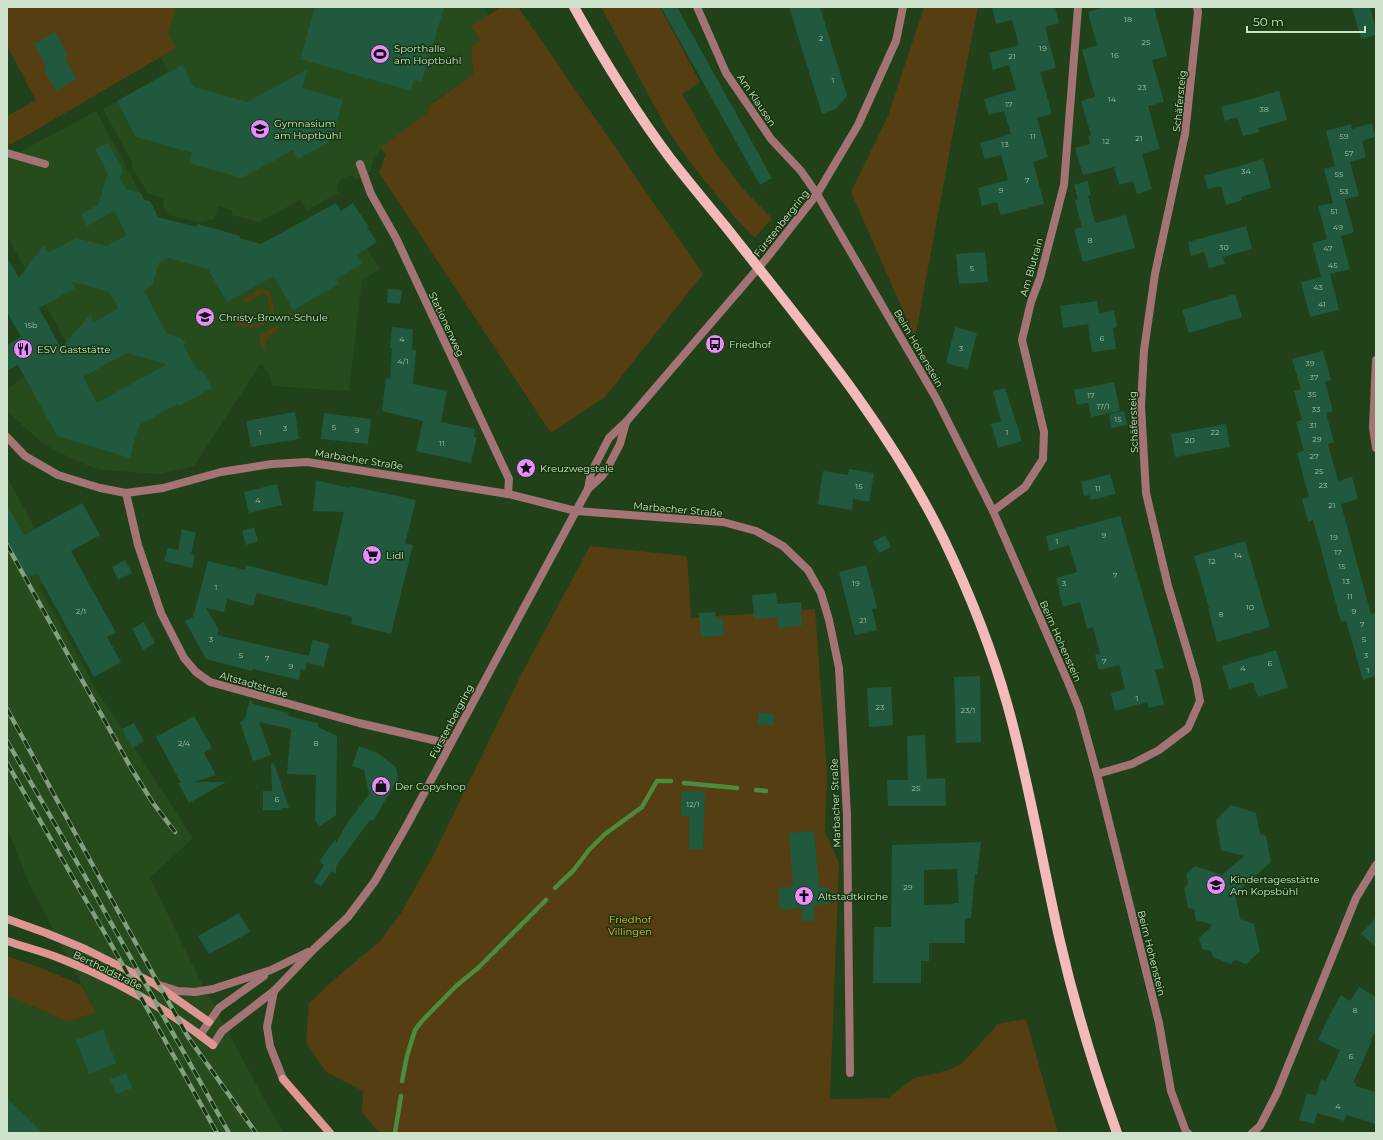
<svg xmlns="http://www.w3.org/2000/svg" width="1383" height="1140" viewBox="0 0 1383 1140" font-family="Montserrat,sans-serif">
  <rect width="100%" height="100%" fill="#21411a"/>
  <g fill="#264c1e">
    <polygon points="176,7 483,7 489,15 471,26 480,40 471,47 473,75 429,104 427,113 381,148 373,162 370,172 356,180 351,175 341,179 337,186 338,193 307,210 300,200 259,222 232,215 232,210 218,206 214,219 199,222 168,215 163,206 164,198 147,193 132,167 133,164 103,109 168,72 161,57 175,48 168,35"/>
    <polygon points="96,111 144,200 150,201 158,217 196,227 198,224 240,236 239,238 261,244 336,203 366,249 367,249 380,269 362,280 349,391 272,386 270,376 261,363 194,466 159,474 105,470 91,467 54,450 41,442 7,411 7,389 24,377 42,367 72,353 7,236 7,159"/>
    <polygon points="7,477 59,572 39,586 96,689 193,838 150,878 199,978 271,1112 284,1133 7,1133 7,996 23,1002 68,1022 96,1012 28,881 7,827"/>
  </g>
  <g fill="#553e12">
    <polygon points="7,7 176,7 168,35 176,48 12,144 7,145 7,116 36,100 7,46"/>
    <polygon points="501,7 518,7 703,274 605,397 551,433 379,173 386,154 380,148 427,113 429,105 473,75 471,47 480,40 471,26"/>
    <polygon points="601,7 660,7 700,82 682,94 716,153 743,189 772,218 755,238 737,220 693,166 667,129"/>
    <polygon points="924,7 978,7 957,112 915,338 851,192 888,116"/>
    <path d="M 259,289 C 273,289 273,301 274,312 L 270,312 L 268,297 L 266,294 L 263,293 L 249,302 L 244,301 L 244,298 L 251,297 L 254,292 Z"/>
    <path d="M 267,318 L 270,319 L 269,322 C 255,329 251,329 236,324 L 235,322 L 238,320 L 255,325 Z"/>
    <path d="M 276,326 L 279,327 L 279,328 L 267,339 L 265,345 L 267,350 C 263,348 261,346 260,342 C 258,333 269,330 276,326 Z"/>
    <polygon points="590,546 687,556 691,618 815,609 827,773 825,832 839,863 830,1099 888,1098 914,1078 949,1070 962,1063 992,1031 997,1024 1026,1019 1058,1133 379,1133 362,1112 363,1091 326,1072 306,1042 309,1003 335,979 381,940 401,913 434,854 521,675"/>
    <polygon points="7,956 44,969 81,985 96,1012 68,1022 23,1002 7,996"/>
  </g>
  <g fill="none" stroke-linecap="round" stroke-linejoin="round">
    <g stroke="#4b8c3d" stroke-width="4.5">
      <polyline points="684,783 737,788"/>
      <polyline points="756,790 766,791"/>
      <polyline points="555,888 560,883 573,871 589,850 605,834 642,807 657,781 671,781"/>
      <polyline points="402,1081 407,1056 415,1030 422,1021 456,986 478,968 546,900"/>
      <polyline points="395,1133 401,1096"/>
    </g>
  </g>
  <g fill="#20593e" fill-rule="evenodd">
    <polygon points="315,7 444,7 422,82 414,80 411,91 300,59"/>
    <polygon points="661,7 677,7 772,178 760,185"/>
    <polygon points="789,7 820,7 847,96 836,109 822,114"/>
    <polygon points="992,7 1055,7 1059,23 1045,27 1056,68 1040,72 1052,114 1037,118 1048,157 1033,162 1044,204 1001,215 997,202 982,206 978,188 1008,180 1001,155 985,159 980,143 1011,134 1004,111 989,115 984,99 1016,90 1009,65 993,70 989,53 1019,45 1012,20 996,24"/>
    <polygon points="1104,7 1154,7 1167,56 1152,60 1164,102 1148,106 1160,149 1142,154 1152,189 1137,194 1133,181 1119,185 1114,167 1083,175 1075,148 1090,144 1088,136 1091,135 1081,101 1095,97 1082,50 1097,45 1088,12"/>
    <polygon points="1352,7 1370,7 1376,29 1376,35 1361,39"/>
    <polygon points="55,32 68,56 64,58 77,79 56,91 43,68 46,66 34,44"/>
    <polygon points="182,65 194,87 247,102 308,69 302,88 343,100 331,141 298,159 293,150 242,178 189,163 192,153 136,137 117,101"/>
    <polygon points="1279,91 1287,120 1258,128 1259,132 1243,136 1237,117 1225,121 1221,107"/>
    <polygon points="1372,123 1375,137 1362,141 1366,157 1350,162 1359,196 1345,199 1354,232 1341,236 1350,269 1330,274 1339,310 1310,317 1301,282 1321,277 1312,243 1327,239 1318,206 1333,203 1324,169 1335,166 1326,131 1351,124 1352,129"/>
    <path d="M 108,143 L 123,170 L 120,178 L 126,189 L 141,193 L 144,200 L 150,201 L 158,217 L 196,227 L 198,224 L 240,236 L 239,238 L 261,244 L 336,203 L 341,211 L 353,203 L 369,227 L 367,228 L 377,242 L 356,255 L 362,264 L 336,279 L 339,284 L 293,310 L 274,276 L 227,302 L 208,269 L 168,258 L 159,263 L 152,286 L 144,291 L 167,334 L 181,338 L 181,340 L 185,341 L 184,346 L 198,372 L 202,370 L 212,388 L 179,406 L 178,404 L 139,425 L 130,458 L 57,436 L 18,365 L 7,371 L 7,345 L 21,337 L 7,312 L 7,257 L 19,278 L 44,245 L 48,253 L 76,238 L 107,246 L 127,235 L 114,211 L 87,226 L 81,214 L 98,205 L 108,173 L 95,149 ZM 71,281 L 109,292 L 118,308 L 94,322 L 90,315 L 61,348 L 39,308 L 75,288 ZM 127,353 L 167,364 L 97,403 L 83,377 Z"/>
    <polygon points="1263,159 1271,188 1241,197 1242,200 1226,205 1221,186 1208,189 1204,176"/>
    <polygon points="1088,181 1091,195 1088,196 1095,223 1126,215 1135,248 1083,262 1074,229 1082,227 1075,200 1078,199 1074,185"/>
    <polygon points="1246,226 1252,249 1223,257 1225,264 1209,268 1204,252 1191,256 1188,242"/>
    <polygon points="985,252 988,282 959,284 956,254"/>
    <polygon points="388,289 402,290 400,304 387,303"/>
    <polygon points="1235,294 1242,317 1189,333 1182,310"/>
    <polygon points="1097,301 1099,313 1114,311 1117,327 1113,328 1116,349 1092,352 1088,324 1063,328 1060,306"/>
    <polygon points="392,327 413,329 412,350 416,350 413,384 447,391 441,422 475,429 474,437 477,437 471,463 416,451 423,421 382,411 386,378 390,379 392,348 390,348"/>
    <polygon points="955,327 977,333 968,369 946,363"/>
    <polygon points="1323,351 1331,380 1325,382 1333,411 1326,413 1334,442 1328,444 1338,481 1352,477 1358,499 1341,504 1371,614 1376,613 1376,676 1363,680 1346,621 1341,622 1313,520 1308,522 1302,499 1309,497 1297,453 1304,451 1296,422 1302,420 1294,391 1301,389 1292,359"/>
    <polygon points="1114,382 1120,411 1091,417 1088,403 1077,405 1074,390"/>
    <polygon points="1005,388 1022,441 998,448 991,424 1001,421 993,391"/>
    <polygon points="1124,411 1127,425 1111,428 1109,414"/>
    <polygon points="295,412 299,439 251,447 246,421"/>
    <polygon points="324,413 371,419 368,444 321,439"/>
    <polygon points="1226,424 1230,447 1175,457 1171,434"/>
    <polygon points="849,469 874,473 869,502 853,499 852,510 818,504 823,471 848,475"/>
    <polygon points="1110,474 1116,494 1091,500 1089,495 1084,496 1081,482"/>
    <polygon points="316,480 350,488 350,486 416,500 405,543 413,545 391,634 351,624 352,617 257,593 253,606 227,599 224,612 206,608 219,630 217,635 309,656 305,671 301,669 299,680 253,669 252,671 206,659 185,621 193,617 208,561 245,570 246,565 327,586 344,512 313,511"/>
    <polygon points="277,484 282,505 249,513 244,492"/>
    <polygon points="82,503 100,535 71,551 116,633 107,637 121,662 94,677 37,573 26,579 7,545 7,505 24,535"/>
    <polygon points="1120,516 1164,668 1155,670 1164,704 1149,708 1147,702 1115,711 1111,693 1125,689 1119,665 1099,670 1095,655 1100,653 1093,627 1087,629 1080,602 1063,607 1059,592 1060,592 1056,578 1077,572 1069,545 1049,551 1046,536"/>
    <polygon points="254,527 258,541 246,545 242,531"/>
    <polygon points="182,529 196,533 191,554 195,555 192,568 164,561 168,548 178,550"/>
    <polygon points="885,535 891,547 879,553 873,542"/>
    <polygon points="1245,541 1270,627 1217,642 1208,608 1209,608 1194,556"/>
    <polygon points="125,560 132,573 118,580 112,567"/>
    <polygon points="866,565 877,608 872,609 877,630 855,635 839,572"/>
    <polygon points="776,593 777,604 801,602 802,626 778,628 777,617 754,619 752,595"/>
    <polygon points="715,612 716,619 723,619 724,635 701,637 699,613"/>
    <polygon points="144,622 155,643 143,650 132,629"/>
    <polygon points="313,640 329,644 324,667 307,663"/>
    <polygon points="1276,650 1288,688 1258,697 1253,682 1229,689 1222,666"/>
    <polygon points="980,676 981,742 956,743 954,677"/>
    <polygon points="891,687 893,725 869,727 867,688"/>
    <polygon points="250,699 253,704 289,713 288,716 318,723 318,727 337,736 336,815 320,826 315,820 316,775 287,774 291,729 259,722 271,755 253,761 240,722 245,719"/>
    <polygon points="759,712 775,714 774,726 757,724"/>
    <polygon points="194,716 212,748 204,753 216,775 194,782 226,782 189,803 178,783 181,783 156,737"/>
    <polygon points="134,723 144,741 132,748 122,729"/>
    <polygon points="925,735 927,779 945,778 946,806 888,806 887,780 908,780 907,736"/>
    <polygon points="359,746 376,752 396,767 398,779 373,821 370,820 336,866 336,874 332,871 321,886 314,882 324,865 319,861 336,839 336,843 346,825 372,790 369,793 364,770 352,766"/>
    <polygon points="274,763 289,808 282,808 282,810 263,810 263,791 272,791 271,764"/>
    <polygon points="681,791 705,791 703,849 689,849 689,816 681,816"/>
    <polygon points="1231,805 1256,813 1260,834 1266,836 1271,862 1235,894 1240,919 1254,924 1260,951 1246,964 1235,960 1231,964 1213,957 1211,951 1202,949 1199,938 1213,925 1196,920 1194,909 1188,908 1184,888 1188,884 1186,874 1195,866 1222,875 1244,856 1221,850 1216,820"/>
    <polygon points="814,831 819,888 829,887 830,904 814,905 814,921 802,921 801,908 780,910 778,888 793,887 789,833"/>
    <path d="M 981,842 L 977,874 L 975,874 L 971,918 L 965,919 L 965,943 L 929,943 L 929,961 L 921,961 L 921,983 L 873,983 L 874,927 L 891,927 L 892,845 ZM 957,869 L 959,903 L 954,903 L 954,904 L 924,905 L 924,870 Z"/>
    <polygon points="239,913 250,932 209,954 198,936"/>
    <polygon points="1376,917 1376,947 1361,934"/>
    <polygon points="1359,987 1376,997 1376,1031 1370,1040 1372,1041 1353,1083 1356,1083 1355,1086 1376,1092 1376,1124 1346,1115 1344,1121 1317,1113 1314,1124 1299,1120 1307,1093 1316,1096 1321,1079 1326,1081 1340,1050 1318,1040 1328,1018 1341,995 1350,1001"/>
    <polygon points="103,1029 116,1063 89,1074 76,1040"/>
    <polygon points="126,1073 132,1088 116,1094 110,1079"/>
    <polygon points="7,1098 43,1133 7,1133"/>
  </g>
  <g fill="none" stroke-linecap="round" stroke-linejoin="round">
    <g stroke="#a37473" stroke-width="8">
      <polyline points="697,7 726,73 771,139 801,171 817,194 936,398 993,511 1068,682 1079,709 1097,774 1159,1023 1171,1091 1186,1132 1188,1133"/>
      <polyline points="7,153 45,164"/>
      <polyline points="360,164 371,194 396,238 509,479 508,494"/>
      <polyline points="1376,360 1373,428 1376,448"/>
      <polyline points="7,437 25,456 58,475 100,488 126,493 163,488 221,472 272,464 307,462 508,494 576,511 723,522 756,531 783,546 808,570 821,593 829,620 839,668 847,815 850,1073"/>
      <polyline points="126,493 138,545 161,613 184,658 196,672 210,682 359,723 450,744"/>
      <polyline points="993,511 1025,487 1043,459 1044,432 1022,340 1031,302 1040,278 1064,185 1078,7"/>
      <polyline points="1097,774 1132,764 1159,750 1188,728 1200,701 1196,680 1168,586 1146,493 1141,406 1144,350 1155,274 1185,134 1198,12 1197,7"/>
      <polyline points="1252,1133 1260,1126 1277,1093 1356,898 1376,865"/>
    </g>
    <g stroke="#a37473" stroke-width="8">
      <polyline points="588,489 591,473 609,438 626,422 766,259 817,194 858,125 896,41 903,7"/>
      <polyline points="156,984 178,991 195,992 213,989 271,970 308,952"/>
      <polyline points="274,991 267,1027 270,1046 283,1079"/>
      <polyline points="200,1035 219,1008 264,976"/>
      <polyline points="213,1045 222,1031 274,991 314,949 348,917 375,881 407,825 576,511 588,489 602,476 608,467 620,444 626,422"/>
    </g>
    <g stroke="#de9594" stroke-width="8">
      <polyline points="7,919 46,933 85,949 155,984 209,1022"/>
      <path d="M 7,941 C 24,947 42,951 59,958 C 114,979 167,1009 213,1045"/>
      <polyline points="283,1079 330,1133"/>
    </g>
    <path stroke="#f4bab9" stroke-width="10" d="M 574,7 C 603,59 634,110 670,158 C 688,181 707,204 726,227 C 805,327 888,425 944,540 C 970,594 992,650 1008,707 C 1029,783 1042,861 1059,937 C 1074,1003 1094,1069 1117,1133"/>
    <defs>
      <g id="rail">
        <polyline points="7,545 131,768 153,803 175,832"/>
        <polyline points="7,709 102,882 188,1037 256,1133"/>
        <polyline points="7,741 82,871 229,1133"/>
        <polyline points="7,763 107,937 217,1133"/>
      </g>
    </defs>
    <use href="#rail" stroke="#859e80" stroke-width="4.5"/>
    <use href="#rail" stroke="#16360f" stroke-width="3" stroke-dasharray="9" stroke-linecap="butt"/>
  </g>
  <defs>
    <symbol id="stadium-disc" viewBox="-11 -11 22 22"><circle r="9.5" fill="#e98dfe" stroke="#16360f"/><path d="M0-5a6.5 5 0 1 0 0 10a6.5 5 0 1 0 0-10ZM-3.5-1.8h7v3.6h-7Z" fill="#111"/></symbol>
    <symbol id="school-disc" viewBox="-11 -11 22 22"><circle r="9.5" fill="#e98dfe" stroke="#16360f"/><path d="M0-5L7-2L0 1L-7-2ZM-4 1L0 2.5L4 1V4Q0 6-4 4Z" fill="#111"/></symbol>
    <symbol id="bus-disc" viewBox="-11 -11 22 22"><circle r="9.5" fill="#e98dfe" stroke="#16360f"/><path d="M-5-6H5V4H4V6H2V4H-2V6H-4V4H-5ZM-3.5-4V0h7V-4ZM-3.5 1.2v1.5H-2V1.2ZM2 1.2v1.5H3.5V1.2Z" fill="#111"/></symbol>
    <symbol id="restaurant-disc" viewBox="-11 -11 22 22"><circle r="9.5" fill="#e98dfe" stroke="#16360f"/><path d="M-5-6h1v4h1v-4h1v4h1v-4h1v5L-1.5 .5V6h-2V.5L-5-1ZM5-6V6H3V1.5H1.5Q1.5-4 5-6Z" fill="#111"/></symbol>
    <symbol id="sight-disc" viewBox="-11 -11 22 22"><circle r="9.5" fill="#e98dfe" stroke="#16360f"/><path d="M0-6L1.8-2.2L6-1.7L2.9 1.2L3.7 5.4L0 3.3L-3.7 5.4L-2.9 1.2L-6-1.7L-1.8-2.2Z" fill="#111"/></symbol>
    <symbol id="supermarket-disc" viewBox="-11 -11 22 22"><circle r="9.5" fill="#e98dfe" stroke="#16360f"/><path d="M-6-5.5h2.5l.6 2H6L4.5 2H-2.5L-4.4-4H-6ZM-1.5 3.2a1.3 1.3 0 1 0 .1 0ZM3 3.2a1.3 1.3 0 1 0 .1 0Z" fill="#111"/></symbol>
    <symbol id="shop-disc" viewBox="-11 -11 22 22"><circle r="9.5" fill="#e98dfe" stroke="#16360f"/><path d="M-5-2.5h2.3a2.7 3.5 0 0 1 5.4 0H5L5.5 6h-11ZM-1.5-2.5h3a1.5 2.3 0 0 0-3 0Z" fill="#111"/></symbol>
    <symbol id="church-disc" viewBox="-11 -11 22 22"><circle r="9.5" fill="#e98dfe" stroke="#16360f"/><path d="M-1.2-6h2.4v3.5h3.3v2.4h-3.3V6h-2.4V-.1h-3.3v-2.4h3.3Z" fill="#111"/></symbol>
  </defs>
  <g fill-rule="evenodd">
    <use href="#stadium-disc" x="369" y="43" width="22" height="22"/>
    <use href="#school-disc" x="249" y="118" width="22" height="22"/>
    <use href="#school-disc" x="194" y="306" width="22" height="22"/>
    <use href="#bus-disc" x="704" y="333" width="22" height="22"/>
    <use href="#restaurant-disc" x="12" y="338" width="22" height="22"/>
    <use href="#sight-disc" x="515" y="457" width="22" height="22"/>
    <use href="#supermarket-disc" x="361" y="544" width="22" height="22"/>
    <use href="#shop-disc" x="370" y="775" width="22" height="22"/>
    <use href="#school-disc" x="1205" y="874" width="22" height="22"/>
    <use href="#church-disc" x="793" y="885" width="22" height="22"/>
  </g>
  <g text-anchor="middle" stroke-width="3" stroke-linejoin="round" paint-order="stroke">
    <g font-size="8" fill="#a2bfa7">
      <text x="1128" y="22">18</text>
      <text x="821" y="41">2</text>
      <text x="1146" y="45">25</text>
      <text x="1043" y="51">19</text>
      <text x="1115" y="58">16</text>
      <text x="1012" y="59">21</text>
      <text x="833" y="83">1</text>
      <text x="1142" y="90">23</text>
      <text x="1112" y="102">14</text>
      <text x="1009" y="107">17</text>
      <text x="1264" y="112">38</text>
      <text x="1033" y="139">11</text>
      <text x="1344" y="139">59</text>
      <text x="1139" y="141">21</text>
      <text x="1106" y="144">12</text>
      <text x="1005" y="147">13</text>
      <text x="1349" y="156">57</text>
      <text x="1246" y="174">34</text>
      <text x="1339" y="177">55</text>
      <text x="1027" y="183">7</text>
      <text x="1001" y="193">9</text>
      <text x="1344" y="194">53</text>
      <text x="1334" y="214">51</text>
      <text x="1338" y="230">49</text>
      <text x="1090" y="243">8</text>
      <text x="1224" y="250">30</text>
      <text x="1328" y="251">47</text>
      <text x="1333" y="268">45</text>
      <text x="972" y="271">5</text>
      <text x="1318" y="290">43</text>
      <text x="1322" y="307">41</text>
      <text x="31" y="328">15b</text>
      <text x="1102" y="341">6</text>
      <text x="402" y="342">4</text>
      <text x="961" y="351">3</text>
      <text x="403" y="364">4/1</text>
      <text x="1310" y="366">39</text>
      <text x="1314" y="380">37</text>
      <text x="1312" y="397">35</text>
      <text x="1091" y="398">17</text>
      <text x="1103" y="409">17/1</text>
      <text x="1316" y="412">33</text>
      <text x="1118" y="422">15</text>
      <text x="1313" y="428">31</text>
      <text x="334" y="430">5</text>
      <text x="285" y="431">3</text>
      <text x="357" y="433">9</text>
      <text x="260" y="435">1</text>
      <text x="1007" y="435">1</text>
      <text x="1215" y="435">22</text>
      <text x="1317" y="442">29</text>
      <text x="1190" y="443">20</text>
      <text x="442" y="446">11</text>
      <text x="1314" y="459">27</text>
      <text x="1319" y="474">25</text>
      <text x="1323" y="488">23</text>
      <text x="859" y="489">15</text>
      <text x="1098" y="491">11</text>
      <text x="258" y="503">4</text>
      <text x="1332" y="508">21</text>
      <text x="1104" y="538">9</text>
      <text x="1334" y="540">19</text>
      <text x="1057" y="544">1</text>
      <text x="1338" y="555">17</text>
      <text x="1238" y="558">14</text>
      <text x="1212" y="564">12</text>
      <text x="1342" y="569">15</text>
      <text x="1115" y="578">7</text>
      <text x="1346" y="584">13</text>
      <text x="856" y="586">19</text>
      <text x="1064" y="586">3</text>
      <text x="216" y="590">1</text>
      <text x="1350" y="599">11</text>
      <text x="1250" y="610">10</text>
      <text x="81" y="614">2/1</text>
      <text x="1354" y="614">9</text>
      <text x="1221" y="617">8</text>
      <text x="863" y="623">21</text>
      <text x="1362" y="627">7</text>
      <text x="211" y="642">3</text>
      <text x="1364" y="642">5</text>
      <text x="241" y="658">5</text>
      <text x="1366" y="658">3</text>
      <text x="267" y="661">7</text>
      <text x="1104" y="664">7</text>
      <text x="1270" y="666">6</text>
      <text x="291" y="669">9</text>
      <text x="1243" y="671">4</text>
      <text x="1368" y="673">1</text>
      <text x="1137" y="701">1</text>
      <text x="880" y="710">23</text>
      <text x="968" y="713">23/1</text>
      <text x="184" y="746">2/4</text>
      <text x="316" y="746">8</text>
      <text x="916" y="791">25</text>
      <text x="277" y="802">6</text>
      <text x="693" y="807">12/1</text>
      <text x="908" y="890">29</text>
      <text x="1355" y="1013">8</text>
      <text x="1351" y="1059">6</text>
      <text x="1338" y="1109">4</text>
    </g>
    <g font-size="10" fill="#cee1ca" stroke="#16360f" text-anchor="start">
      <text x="394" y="52">Sporthalle<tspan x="394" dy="12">am Hoptbühl</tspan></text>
      <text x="274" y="127">Gymnasium<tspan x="274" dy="12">am Hoptbühl</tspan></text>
      <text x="219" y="321">Christy-Brown-Schule</text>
      <text x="729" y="348">Friedhof</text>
      <text x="37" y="353">ESV Gaststätte</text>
      <text x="540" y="472">Kreuzwegstele</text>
      <text x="386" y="559">Lidl</text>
      <text x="395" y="790">Der Copyshop</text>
      <text x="1230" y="883">Kindertagesstätte<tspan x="1230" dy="12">Am Kopsbühl</tspan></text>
      <text x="818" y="900">Altstadtkirche</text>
    </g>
    <g font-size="10" fill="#cee1ca" stroke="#16360f">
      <text transform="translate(757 100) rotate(56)" y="4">Am Klausen</text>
      <text transform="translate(1179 101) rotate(-84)" y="4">Schäfersteig</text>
      <text transform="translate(781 223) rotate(-52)" y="4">Fürstenbergring</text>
      <text transform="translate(1031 267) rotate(-74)" y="4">Am Blutrain</text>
      <text transform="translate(447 324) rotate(65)" y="4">Stationenweg</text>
      <text transform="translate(919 348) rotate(60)" y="4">Beim Hohenstein</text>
      <text transform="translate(1133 422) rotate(-92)" y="4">Schäfersteig</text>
      <text transform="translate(359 459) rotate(9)" y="4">Marbacher Straße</text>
      <text transform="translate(678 509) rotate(5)" y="4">Marbacher Straße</text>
      <text transform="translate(1061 641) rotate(66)" y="4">Beim Hohenstein</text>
      <text transform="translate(254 684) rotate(16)" y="4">Altstadtstraße</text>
      <text transform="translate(451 721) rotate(-62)" y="4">Fürstenbergring</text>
      <text transform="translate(835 803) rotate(-92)" y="4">Marbacher Straße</text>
      <text transform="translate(1152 953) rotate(76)" y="4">Beim Hohenstein</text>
      <text transform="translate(108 970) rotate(26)" y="4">Bertholdstraße</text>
    </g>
    <g font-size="10" fill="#fab726" stroke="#16360f">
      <text x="630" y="923">Friedhof<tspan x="630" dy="12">Villingen</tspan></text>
    </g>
  </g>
  <rect width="1383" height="1140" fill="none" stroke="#cee1ca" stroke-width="16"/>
  <path d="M1247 26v6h118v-6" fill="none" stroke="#cee1ca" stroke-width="2"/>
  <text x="1253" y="26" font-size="12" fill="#cee1ca" stroke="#16360f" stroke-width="3" paint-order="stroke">50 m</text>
</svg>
